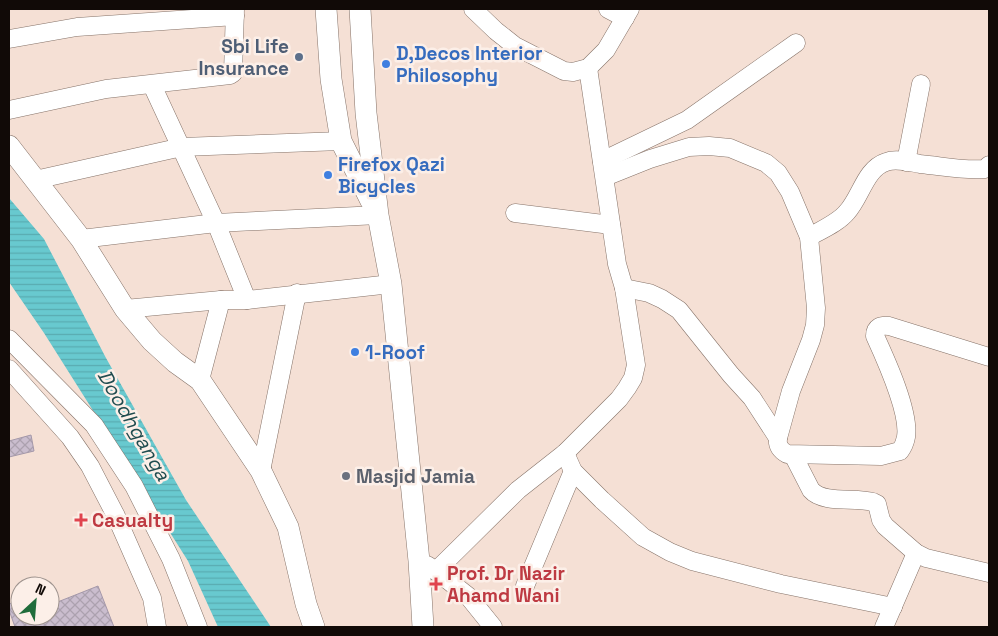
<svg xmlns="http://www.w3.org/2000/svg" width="998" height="636" viewBox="0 0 998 636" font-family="'Space Grotesk',sans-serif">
  <defs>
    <pattern id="water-rules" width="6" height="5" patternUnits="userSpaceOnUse" patternTransform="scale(1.25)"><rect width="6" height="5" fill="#68c9cf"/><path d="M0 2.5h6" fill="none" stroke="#59abb0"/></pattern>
    <pattern id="building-cross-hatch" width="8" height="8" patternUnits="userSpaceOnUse" patternTransform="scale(1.25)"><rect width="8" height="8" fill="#cabdce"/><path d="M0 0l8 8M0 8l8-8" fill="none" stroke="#aca1af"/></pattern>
  </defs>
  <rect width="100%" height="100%" fill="#f5e0d5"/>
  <polygon fill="url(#water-rules)" points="9,198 44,239 106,358 186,500 271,627 218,627 188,561 44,333 9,282"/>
  <g fill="url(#building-cross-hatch)" stroke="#a498a9">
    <polygon points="31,435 34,451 9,457 9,441"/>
    <polygon points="98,586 114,627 15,627 9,610 9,604 20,600 20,616 50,616 50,605"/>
  </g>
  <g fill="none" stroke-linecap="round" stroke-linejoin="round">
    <defs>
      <g id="minor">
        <polyline points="473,9 496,31 515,46 564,71 573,72 588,68 606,50 630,9"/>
        <polyline points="608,9 625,18"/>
        <polyline points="9,39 77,27 235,16"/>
        <polyline points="152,85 216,223 247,300"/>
        <polyline points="9,110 106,89 230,75 233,73 235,9"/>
        <polyline points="602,161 687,120 796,43"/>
        <polyline points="906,162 921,84"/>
        <path d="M 605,177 L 650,159 L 689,147 L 709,146 L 730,148 L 766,163 L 778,173 L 790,192 L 809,237 L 816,308 L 815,325 L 811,340 L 791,391 L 778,438 C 777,446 780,450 787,454 L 881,456 L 900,451 C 903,447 905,443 906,437 C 910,412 886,360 875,336 C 875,327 881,325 889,326 L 989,357"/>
        <polyline points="35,180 182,147 341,141"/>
        <polyline points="515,213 611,225"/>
        <path d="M 809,237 C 821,230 838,223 847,212 C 861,197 865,169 886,162 C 896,158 910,162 920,164 C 942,166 963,171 985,169 L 989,165"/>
        <polyline points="81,239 216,223 378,215"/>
        <polyline points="624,288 649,293 662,299 679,310 731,375 752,398 778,438"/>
        <polyline points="125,309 221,300 247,300 391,284"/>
        <polyline points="9,339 94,425 134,486 171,559 198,627"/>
        <polyline points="9,369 70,437 90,466 116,516 152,598 157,627"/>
        <polyline points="200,380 221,300"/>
        <polyline points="565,453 573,471 602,500 643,537 670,552 692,561 781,584 893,607"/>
        <path d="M 793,455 L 811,490 C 823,504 856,497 873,502 L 877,504 L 881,520 L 885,526 L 916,553 L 926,558 L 989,573"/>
        <polyline points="261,471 297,293"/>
        <polyline points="427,565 436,571 468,596 493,627"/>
        <polyline points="436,571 518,490 565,453 619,399 627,388 633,378 636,365 624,288 617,264 588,68"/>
        <polyline points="525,586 573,471"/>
        <polyline points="884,627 916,553"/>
      </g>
      <g id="major">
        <polyline points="326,9 331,79 341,141 371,201"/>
        <polyline points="360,9 366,113 378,215 391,284 419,561 423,627"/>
        <polyline points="9,146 81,239 125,309 152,341 175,362 200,380 261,471 288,527 306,604 314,627"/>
      </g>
    </defs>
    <use href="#minor" stroke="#867369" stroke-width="19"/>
    <use href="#major" stroke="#867369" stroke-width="22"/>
    <use href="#minor" stroke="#fff" stroke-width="18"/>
    <use href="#major" stroke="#fff" stroke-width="21"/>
  </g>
  <circle fill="#5c6f8a" stroke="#fcefe8" stroke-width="2" cx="299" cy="57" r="5"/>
  <g fill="#3f7fe0" stroke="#fcefe8" stroke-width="2">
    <circle cx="386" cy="64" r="5"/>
    <circle cx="328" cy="175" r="5"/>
    <circle cx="355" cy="352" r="5"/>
  </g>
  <circle fill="#6b7280" stroke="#fcefe8" stroke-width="2" cx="346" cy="476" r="5"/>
  <g fill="#e0444e" stroke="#fcefe8" stroke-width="2">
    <path d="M78.5 512.5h5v5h5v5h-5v5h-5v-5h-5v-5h5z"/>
    <path d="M433.5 576.5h5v5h5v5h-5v5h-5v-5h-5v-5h5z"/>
  </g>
  <g text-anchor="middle" stroke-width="5" stroke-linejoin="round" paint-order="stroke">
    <g font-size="19" font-weight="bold" fill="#4e5e75" stroke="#fcefe8" text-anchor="end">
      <text x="289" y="53">Sbi Life<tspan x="289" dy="22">Insurance</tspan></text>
    </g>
    <g font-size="19" font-weight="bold" fill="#366cbe" stroke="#fcefe8" text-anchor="start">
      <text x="396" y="60">D,Decos Interior<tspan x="396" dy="22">Philosophy</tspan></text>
      <text x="338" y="171">Firefox Qazi<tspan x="338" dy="22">Bicycles</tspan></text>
      <text x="365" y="359">1-Roof</text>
    </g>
    <g font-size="19" font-weight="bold" fill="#5b616d" stroke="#fcefe8" text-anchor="start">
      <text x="356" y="483">Masjid Jamia</text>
    </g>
    <g font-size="19" font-weight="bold" fill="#be3a42" stroke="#fcefe8" text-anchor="start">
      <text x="92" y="527">Casualty</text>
      <text x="447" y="580">Prof. Dr Nazir<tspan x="447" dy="22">Ahamd Wani</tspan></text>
    </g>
    <g font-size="20" font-style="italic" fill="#204c4f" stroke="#fcefe8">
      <text transform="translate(134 425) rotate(60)" y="7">Doodhganga</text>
    </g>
  </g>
  <rect width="998" height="636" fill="none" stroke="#110a07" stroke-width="20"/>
  <g transform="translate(35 601) rotate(26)"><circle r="24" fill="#fcefe8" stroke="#9e938e"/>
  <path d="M0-4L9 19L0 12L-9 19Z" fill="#206c3b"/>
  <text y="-8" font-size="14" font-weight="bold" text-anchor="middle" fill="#110a07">N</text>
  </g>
</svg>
